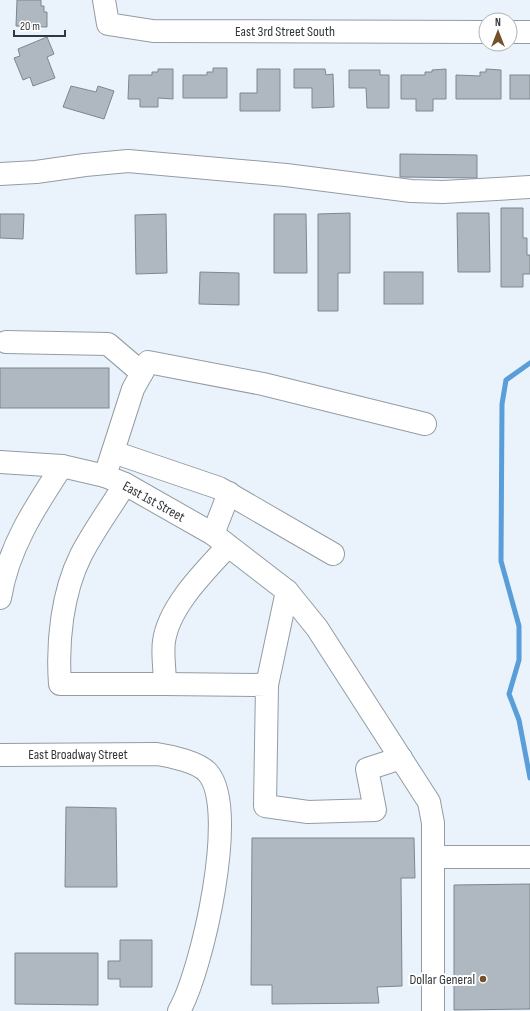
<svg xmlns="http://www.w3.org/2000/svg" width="530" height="1011" viewBox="0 0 530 1011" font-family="'Sofia Sans Condensed',sans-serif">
  <rect width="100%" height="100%" fill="#eaf3fb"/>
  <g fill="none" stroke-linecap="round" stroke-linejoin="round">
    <polyline stroke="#599ed9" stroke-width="5" points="530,363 506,380 502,404 501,561 519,626 519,660 509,694 519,720 530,778"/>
  </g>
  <g fill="#afb8c0" stroke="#7e868e">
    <polygon points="17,0 41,0 41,6 44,6 44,12 47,12 47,27 16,26"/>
    <polygon points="47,37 54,54 47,57 55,78 33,86 30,77 23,80 14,58 20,56 18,49"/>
    <polygon points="213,68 227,68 227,98 183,98 183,75 207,75 207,72 213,72"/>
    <polygon points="158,69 173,69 173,99 158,98 158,107 140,107 140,99 128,99 129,75 152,75 152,72 158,72"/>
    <polygon points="257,69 280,69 280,111 240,111 240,93 257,93"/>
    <polygon points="294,69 325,69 326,75 333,74 334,107 312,108 312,88 294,88"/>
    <polygon points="446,69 446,99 433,99 433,111 416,111 416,99 401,99 401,75 425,75 425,72 432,72 432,70"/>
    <polygon points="486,69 501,70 501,99 456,99 456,75 480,76 480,72 486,72"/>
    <polygon points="349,70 380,70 380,75 389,75 389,108 367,108 366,88 349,88"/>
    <rect x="510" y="75" width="20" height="24"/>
    <polygon points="71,86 96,92 98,86 114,91 104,119 63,107"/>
    <polygon points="400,154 477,155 477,178 400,177"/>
    <polygon points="501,208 523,208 523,238 527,238 527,255 530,255 530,274 523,274 523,287 501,287"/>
    <polygon points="350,213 350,273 338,273 338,311 318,311 318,214"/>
    <polygon points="457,213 489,213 490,272 458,272"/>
    <polygon points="0,214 24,214 23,239 0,238"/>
    <polygon points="166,214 167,273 136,274 135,215"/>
    <polygon points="274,214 306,214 307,273 274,273"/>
    <polygon points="200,272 239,273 239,305 199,304"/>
    <rect x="384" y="272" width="39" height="32"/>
    <rect x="0" y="368" width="109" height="40"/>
    <polygon points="66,807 116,808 117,887 65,887"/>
    <polygon points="252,838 414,838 415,878 401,878 402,986 377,987 379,1003 272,1004 272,985 251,985"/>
    <polygon points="530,884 530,1009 454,1010 454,885"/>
    <polygon points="120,940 152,940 152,987 120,987 120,979 108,979 108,961 120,961"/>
    <polygon points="15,953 98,953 98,1005 15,1004"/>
  </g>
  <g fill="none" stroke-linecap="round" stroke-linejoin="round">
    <defs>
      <g id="minor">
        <polyline points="104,0 108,24 153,31 486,32"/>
        <polyline points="510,32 530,32"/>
        <polyline points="0,174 36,172 85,165 128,161 286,175 411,191 443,192 530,187"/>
        <polyline points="6,342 108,344 142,373"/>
        <polyline points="113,452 219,488 333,554"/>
        <polyline points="0,462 62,466 105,476 125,484 213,534 287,591 317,628 429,802 433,823 433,1011"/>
        <polyline points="105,476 133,389 148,362 263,384 425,424"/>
        <path d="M 125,484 C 111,507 94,530 81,555 C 62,593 57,642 60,684 L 165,684 C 165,670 162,655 164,641 C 169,606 205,571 228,546"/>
        <polyline points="213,534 229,493"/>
        <path d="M 0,598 C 8,548 35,507 62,466"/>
        <polyline points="165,684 267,685 265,806 308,812 375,810 367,769 401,758"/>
        <polyline points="267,685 287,591"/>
        <path d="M 0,755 L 157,754 C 170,756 199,762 208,773 C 239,809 202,971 179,1011"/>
        <polyline points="433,857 530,857"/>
      </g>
    </defs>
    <use href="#minor" stroke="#949ca3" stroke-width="24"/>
    <use href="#minor" stroke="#fff" stroke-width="22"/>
  </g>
  <circle fill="#75512b" stroke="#fff" stroke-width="1.5" cx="483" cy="979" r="4"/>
  <g text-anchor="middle" stroke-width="4" stroke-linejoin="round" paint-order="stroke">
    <g font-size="14" fill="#33363a" stroke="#fff">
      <text x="285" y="36">East 3rd Street South</text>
      <text transform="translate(154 501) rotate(29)" y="5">East 1st Street</text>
      <text x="78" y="759">East Broadway Street</text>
    </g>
    <g font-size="14" fill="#33363a" stroke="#fff" text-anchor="end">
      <text x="475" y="984">Dollar General</text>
    </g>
  </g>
  <g transform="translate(498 32)"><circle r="19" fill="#ffffff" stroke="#adafb0"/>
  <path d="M0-3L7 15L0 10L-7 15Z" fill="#75512b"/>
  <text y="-6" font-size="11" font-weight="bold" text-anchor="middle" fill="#33363a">N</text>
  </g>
  <path d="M14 30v6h51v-6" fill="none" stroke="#33363a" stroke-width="2"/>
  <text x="20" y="30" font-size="12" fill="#33363a" stroke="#ffffff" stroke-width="3" paint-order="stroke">20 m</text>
</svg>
